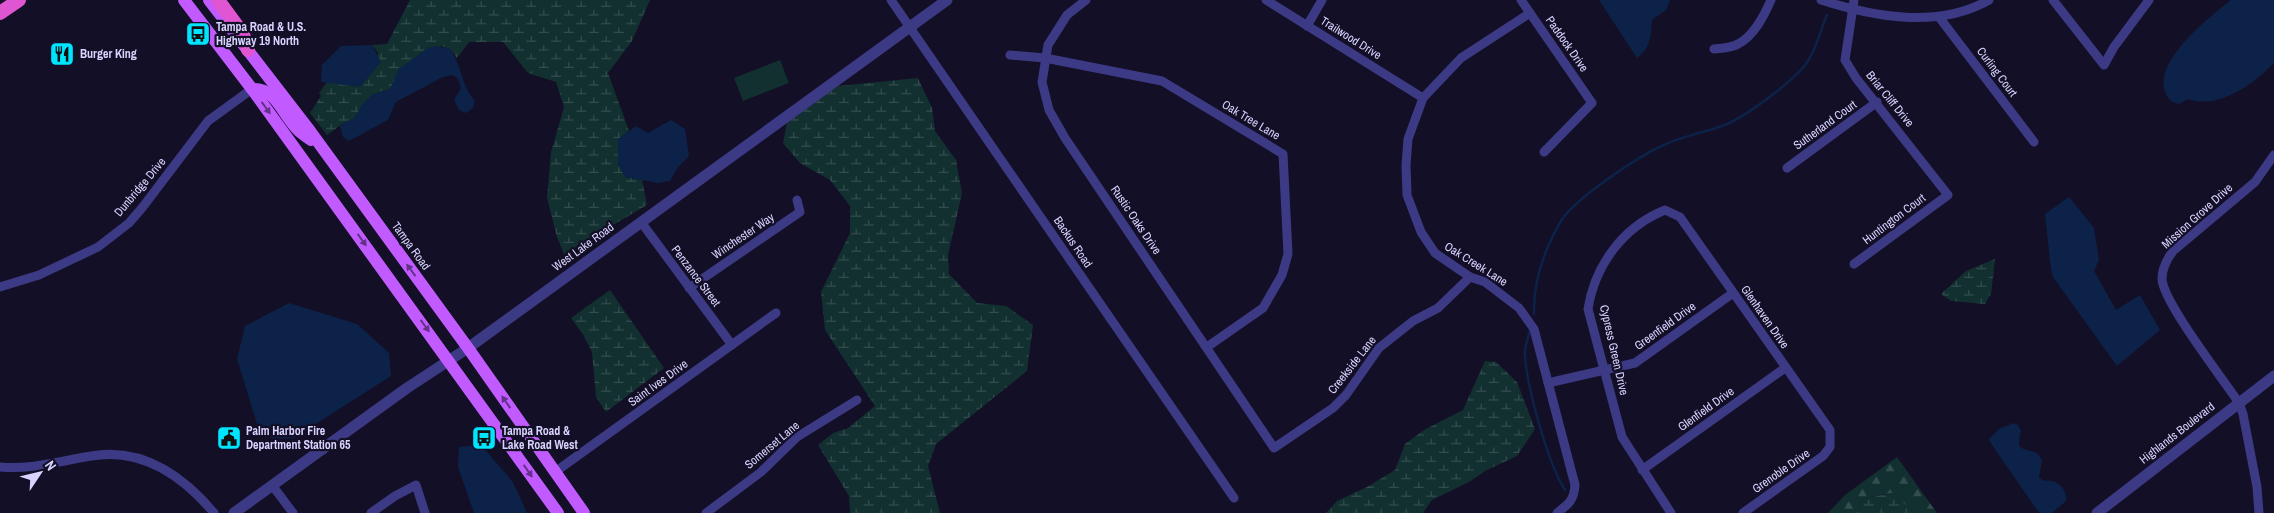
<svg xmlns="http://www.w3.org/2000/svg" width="2274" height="513" viewBox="0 0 2274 513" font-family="'Archivo Narrow',sans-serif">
  <defs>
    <pattern id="forest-firs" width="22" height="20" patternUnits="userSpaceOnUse" patternTransform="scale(1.25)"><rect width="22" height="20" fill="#12302f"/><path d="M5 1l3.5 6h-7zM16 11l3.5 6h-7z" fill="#344d4e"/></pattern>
    <pattern id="wetland-marsh" width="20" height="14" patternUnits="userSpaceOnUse" patternTransform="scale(1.25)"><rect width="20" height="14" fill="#12302f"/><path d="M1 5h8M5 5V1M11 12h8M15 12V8" fill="none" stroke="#344d4e"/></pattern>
  </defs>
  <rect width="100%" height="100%" fill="#130f26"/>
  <polygon fill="url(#forest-firs)" points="1897,457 1937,513 1913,513 1893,493 1863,498 1856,513 1828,513 1845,495"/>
  <g fill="url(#wetland-marsh)">
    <path d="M 410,0 L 650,0 L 632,41 L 608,73 L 629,131 L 618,139 L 625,177 L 642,180 L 647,205 L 564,254 L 557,237 L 547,198 L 551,152 L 564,107 L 556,82 L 528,73 L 503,42 L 469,42 L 457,58 L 450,49 L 441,46 L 394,82 L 390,90 C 369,92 364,102 354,119 L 345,122 L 327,135 L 310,113 L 321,96 L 319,93 L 327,82 C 341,84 372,80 376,65 C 377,61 377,57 378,53 L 372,45 L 387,44 Z"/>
    <polygon points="918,78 932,108 935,131 956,160 962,193 948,255 949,274 977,303 1006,306 1033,325 1027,371 936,444 928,466 940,513 850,513 849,496 818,445 833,433 848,428 875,406 825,330 821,292 850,233 850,206 830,180 800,163 783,143 787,123 838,86"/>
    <polygon points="1995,259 1991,294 1985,304 1951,301 1941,294 1966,271"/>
    <polygon points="610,290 664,368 606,412 596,397 592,352 584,336 571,318"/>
    <polygon points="1485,361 1496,362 1517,382 1535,429 1517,456 1485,471 1469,482 1432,500 1423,513 1326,513 1337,501 1367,487 1395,470 1405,444 1424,430 1463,410"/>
    <polygon points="1894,493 1913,513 1856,513 1863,498"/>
  </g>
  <polygon fill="#12302f" points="780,60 789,83 743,101 734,78"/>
  <g fill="#0c2248">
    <path d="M 1599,0 L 1669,0 L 1670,1 L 1666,10 L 1652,20 C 1651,36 1651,48 1637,58 Z"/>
    <path d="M 2231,0 L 2274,0 L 2274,63 C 2254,84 2218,110 2188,99 L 2179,104 L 2172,102 C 2140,71 2208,18 2231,0 Z"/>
    <polygon points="372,45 381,62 360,87 321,82 322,65 341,46"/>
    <path d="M 436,46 L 450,49 C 462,66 461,85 475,101 L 473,108 L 466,113 L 459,110 L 454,100 L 461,88 L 458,79 L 453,75 L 443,77 L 396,102 L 388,120 L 349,141 L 343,137 L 340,126 L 345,122 L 354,119 C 365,100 368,93 390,90 L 398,70 L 428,48 Z"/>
    <polygon points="671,120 685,129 689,156 678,167 670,181 658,183 625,177 618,164 618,139 636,126 648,133"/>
    <polygon points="2069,197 2094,228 2099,260 2094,271 2116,310 2140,295 2160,330 2117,366 2053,277 2051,270 2045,214"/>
    <polygon points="289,303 357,324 389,353 391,376 294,438 273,439 257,424 237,359 245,326"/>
    <path d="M 2013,423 L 2018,425 L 2021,431 C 2016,451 2020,447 2037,453 L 2042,460 L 2039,477 L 2044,481 C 2056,478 2068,489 2066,501 L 2052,513 L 2040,513 L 2037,510 L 1990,442 L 1989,439 L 1999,429 Z"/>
    <polygon points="481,445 513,482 527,513 474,513 458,467 459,447"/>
  </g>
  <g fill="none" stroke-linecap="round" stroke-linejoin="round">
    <g stroke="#0c2248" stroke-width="2.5">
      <path d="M 1534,314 C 1533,280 1544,250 1561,221 C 1573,200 1640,155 1664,145 C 1682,136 1703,133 1722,126 C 1743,119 1792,82 1806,64 C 1817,49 1820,31 1827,15"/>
      <path d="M 1530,330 C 1528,338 1524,348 1525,356 C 1527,387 1548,464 1565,490"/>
    </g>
    <g stroke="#3d3a85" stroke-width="9">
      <polyline points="891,0 1234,498"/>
      <polyline points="1086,0 1067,15 1048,45 1042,82 1049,110 1065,138 1274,448 1333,408 1346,395 1379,348 1413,321 1438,308 1470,277"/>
      <polyline points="1266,0 1423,98"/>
      <polyline points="1521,0 1592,103 1544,152"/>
      <path d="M 1821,0 C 1874,17 1938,29 1989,0"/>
      <polyline points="2053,0 2104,65 2114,47 2149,0"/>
      <path d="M 1530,13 L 1461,58 L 1423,98 L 1408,139 L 1406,165 L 1407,195 L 1421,232 L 1435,253 L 1470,277 L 1485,282 L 1519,308 L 1534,329 L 1575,485 C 1574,500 1569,504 1557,513"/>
      <polyline points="1939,17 2034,142"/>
      <polyline points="1307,26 1322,0"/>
      <path d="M 1714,49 C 1721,48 1731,48 1738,44 C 1754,36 1764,16 1771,0"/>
      <polyline points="1010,55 1045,58 1162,81 1283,154 1288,254 1282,275 1263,308 1207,347"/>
      <polyline points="1787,168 1877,102"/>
      <polyline points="641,222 732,345"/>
      <polyline points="1854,264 1948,195 1856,78 1845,60 1854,0"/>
      <polyline points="0,287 39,275 98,247 129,223 142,208 208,121 252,89"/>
      <polyline points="689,288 800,212 797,200"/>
      <polyline points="1548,383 1635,363 1733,293"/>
      <path d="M 0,467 C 32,470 60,461 91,456 C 143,447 183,476 214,513"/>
      <polyline points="1642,470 1785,368"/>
      <polyline points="555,472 776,313"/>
      <polyline points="272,485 293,513"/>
      <polyline points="371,513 395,496 416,485 425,513"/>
      <polyline points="706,513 761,472 797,437 857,400"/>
      <path d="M 1671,513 L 1622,437 L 1588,309 C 1595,265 1623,227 1665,210 L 1680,217 L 1830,430 L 1830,447 L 1823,456 L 1743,513"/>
      <path d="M 2259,513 L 2257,487 L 2243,414 L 2239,403 C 2223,379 2163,302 2162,279 C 2162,268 2167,259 2173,251 L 2255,182 L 2274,155"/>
    </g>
    <g stroke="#3d3a85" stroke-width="11">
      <polyline points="234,513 407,388 468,348 947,0"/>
      <polyline points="2097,513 2274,376"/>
    </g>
    <g stroke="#c25bff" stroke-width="12">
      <polyline points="184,0 252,89 558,513"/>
      <polyline points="209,0 310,131 468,348 584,513"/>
      <path d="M 252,89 C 276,87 283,116 298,130 C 302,134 307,137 311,140"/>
    </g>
    <g stroke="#e055d1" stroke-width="14">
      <polyline points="218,0 243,34 248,50"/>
      <polyline points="0,13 19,0"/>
    </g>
  </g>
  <defs><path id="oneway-solid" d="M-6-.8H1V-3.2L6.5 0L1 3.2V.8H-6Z" transform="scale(1.25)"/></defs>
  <g fill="#623188">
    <use href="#oneway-solid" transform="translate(266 108) rotate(54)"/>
    <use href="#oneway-solid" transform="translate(362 240) rotate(54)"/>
    <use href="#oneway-solid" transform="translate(411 270) rotate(-126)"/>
    <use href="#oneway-solid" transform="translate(425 326) rotate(54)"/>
    <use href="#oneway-solid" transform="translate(506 402) rotate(-125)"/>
    <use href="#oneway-solid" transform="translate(528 471) rotate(55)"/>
  </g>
  <defs>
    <symbol id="bus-square" viewBox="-11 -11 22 22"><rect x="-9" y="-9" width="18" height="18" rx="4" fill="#00e5ff" stroke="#130f26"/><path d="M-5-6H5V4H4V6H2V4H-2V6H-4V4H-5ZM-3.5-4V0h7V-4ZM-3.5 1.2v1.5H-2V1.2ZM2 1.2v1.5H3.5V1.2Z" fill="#111"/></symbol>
    <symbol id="restaurant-square" viewBox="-11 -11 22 22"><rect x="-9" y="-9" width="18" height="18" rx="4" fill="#00e5ff" stroke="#130f26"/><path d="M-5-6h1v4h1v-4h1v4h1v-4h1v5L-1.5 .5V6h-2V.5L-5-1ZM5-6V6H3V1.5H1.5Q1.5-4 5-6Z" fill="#111"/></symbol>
    <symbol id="civic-square" viewBox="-11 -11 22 22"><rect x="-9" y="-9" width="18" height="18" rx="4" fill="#00e5ff" stroke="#130f26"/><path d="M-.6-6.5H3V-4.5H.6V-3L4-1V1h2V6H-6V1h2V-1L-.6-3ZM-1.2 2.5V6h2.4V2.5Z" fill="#111"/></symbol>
  </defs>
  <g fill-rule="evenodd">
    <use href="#bus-square" x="184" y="20" width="28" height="28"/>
    <use href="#restaurant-square" x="48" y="40" width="28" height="28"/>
    <use href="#civic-square" x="215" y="424" width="28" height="28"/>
    <use href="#bus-square" x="470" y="424" width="28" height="28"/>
  </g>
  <g text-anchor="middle" stroke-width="4.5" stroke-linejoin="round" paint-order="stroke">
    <g font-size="12" font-weight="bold" fill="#d9d4ff" stroke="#130f26" text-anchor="start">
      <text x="216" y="31">Tampa Road &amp; U.S.<tspan x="216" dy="14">Highway 19 North</tspan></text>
      <text x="80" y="58">Burger King</text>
      <text x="246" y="435">Palm Harbor Fire<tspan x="246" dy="14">Department Station 65</tspan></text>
      <text x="502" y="435">Tampa Road &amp;<tspan x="502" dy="14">Lake Road West</tspan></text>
    </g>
    <g font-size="12" fill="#d9d4ff" stroke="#130f26">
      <text transform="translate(1351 38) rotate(32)" y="4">Trailwood Drive</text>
      <text transform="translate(1567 44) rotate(55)" y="4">Paddock Drive</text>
      <text transform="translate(1997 72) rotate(53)" y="4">Curling Court</text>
      <text transform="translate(1890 99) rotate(51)" y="4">Briar Cliff Drive</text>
      <text transform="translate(1251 120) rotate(31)" y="4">Oak Tree Lane</text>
      <text transform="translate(1825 125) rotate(-36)" y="4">Sutherland Court</text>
      <text transform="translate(140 187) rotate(-50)" y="4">Dunbridge Drive</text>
      <text transform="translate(2197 216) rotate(-42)" y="4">Mission Grove Drive</text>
      <text transform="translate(1894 219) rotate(-37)" y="4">Huntington Court</text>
      <text transform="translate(1136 220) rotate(56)" y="4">Rustic Oaks Drive</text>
      <text transform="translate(743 236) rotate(-34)" y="4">Winchester Way</text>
      <text transform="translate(1073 242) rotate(56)" y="4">Backus Road</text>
      <text transform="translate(411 246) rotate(54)" y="4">Tampa Road</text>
      <text transform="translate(583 247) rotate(-36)" y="4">West Lake Road</text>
      <text transform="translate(1476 264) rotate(32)" y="4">Oak Creek Lane</text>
      <text transform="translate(696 276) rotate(53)" y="4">Penzance Street</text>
      <text transform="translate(1765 317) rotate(55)" y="4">Glenhaven Drive</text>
      <text transform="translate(1665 326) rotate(-36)" y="4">Greenfield Drive</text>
      <text transform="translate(1614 350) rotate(77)" y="4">Cypress Green Drive</text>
      <text transform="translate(1352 365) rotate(-52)" y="4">Creekside Lane</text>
      <text transform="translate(658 383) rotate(-36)" y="4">Saint Ives Drive</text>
      <text transform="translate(1706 409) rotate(-36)" y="4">Glenfield Drive</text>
      <text transform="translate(2177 433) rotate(-38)" y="4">Highlands Boulevard</text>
      <text transform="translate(772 445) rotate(-40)" y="4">Somerset Lane</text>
      <text transform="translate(1781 471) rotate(-35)" y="4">Grenoble Drive</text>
    </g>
  </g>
  <g transform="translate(40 473) rotate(55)" stroke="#130f26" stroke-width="4" paint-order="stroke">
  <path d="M0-4L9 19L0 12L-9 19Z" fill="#d9d4ff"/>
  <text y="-8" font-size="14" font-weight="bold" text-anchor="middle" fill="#d9d4ff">N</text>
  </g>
</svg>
